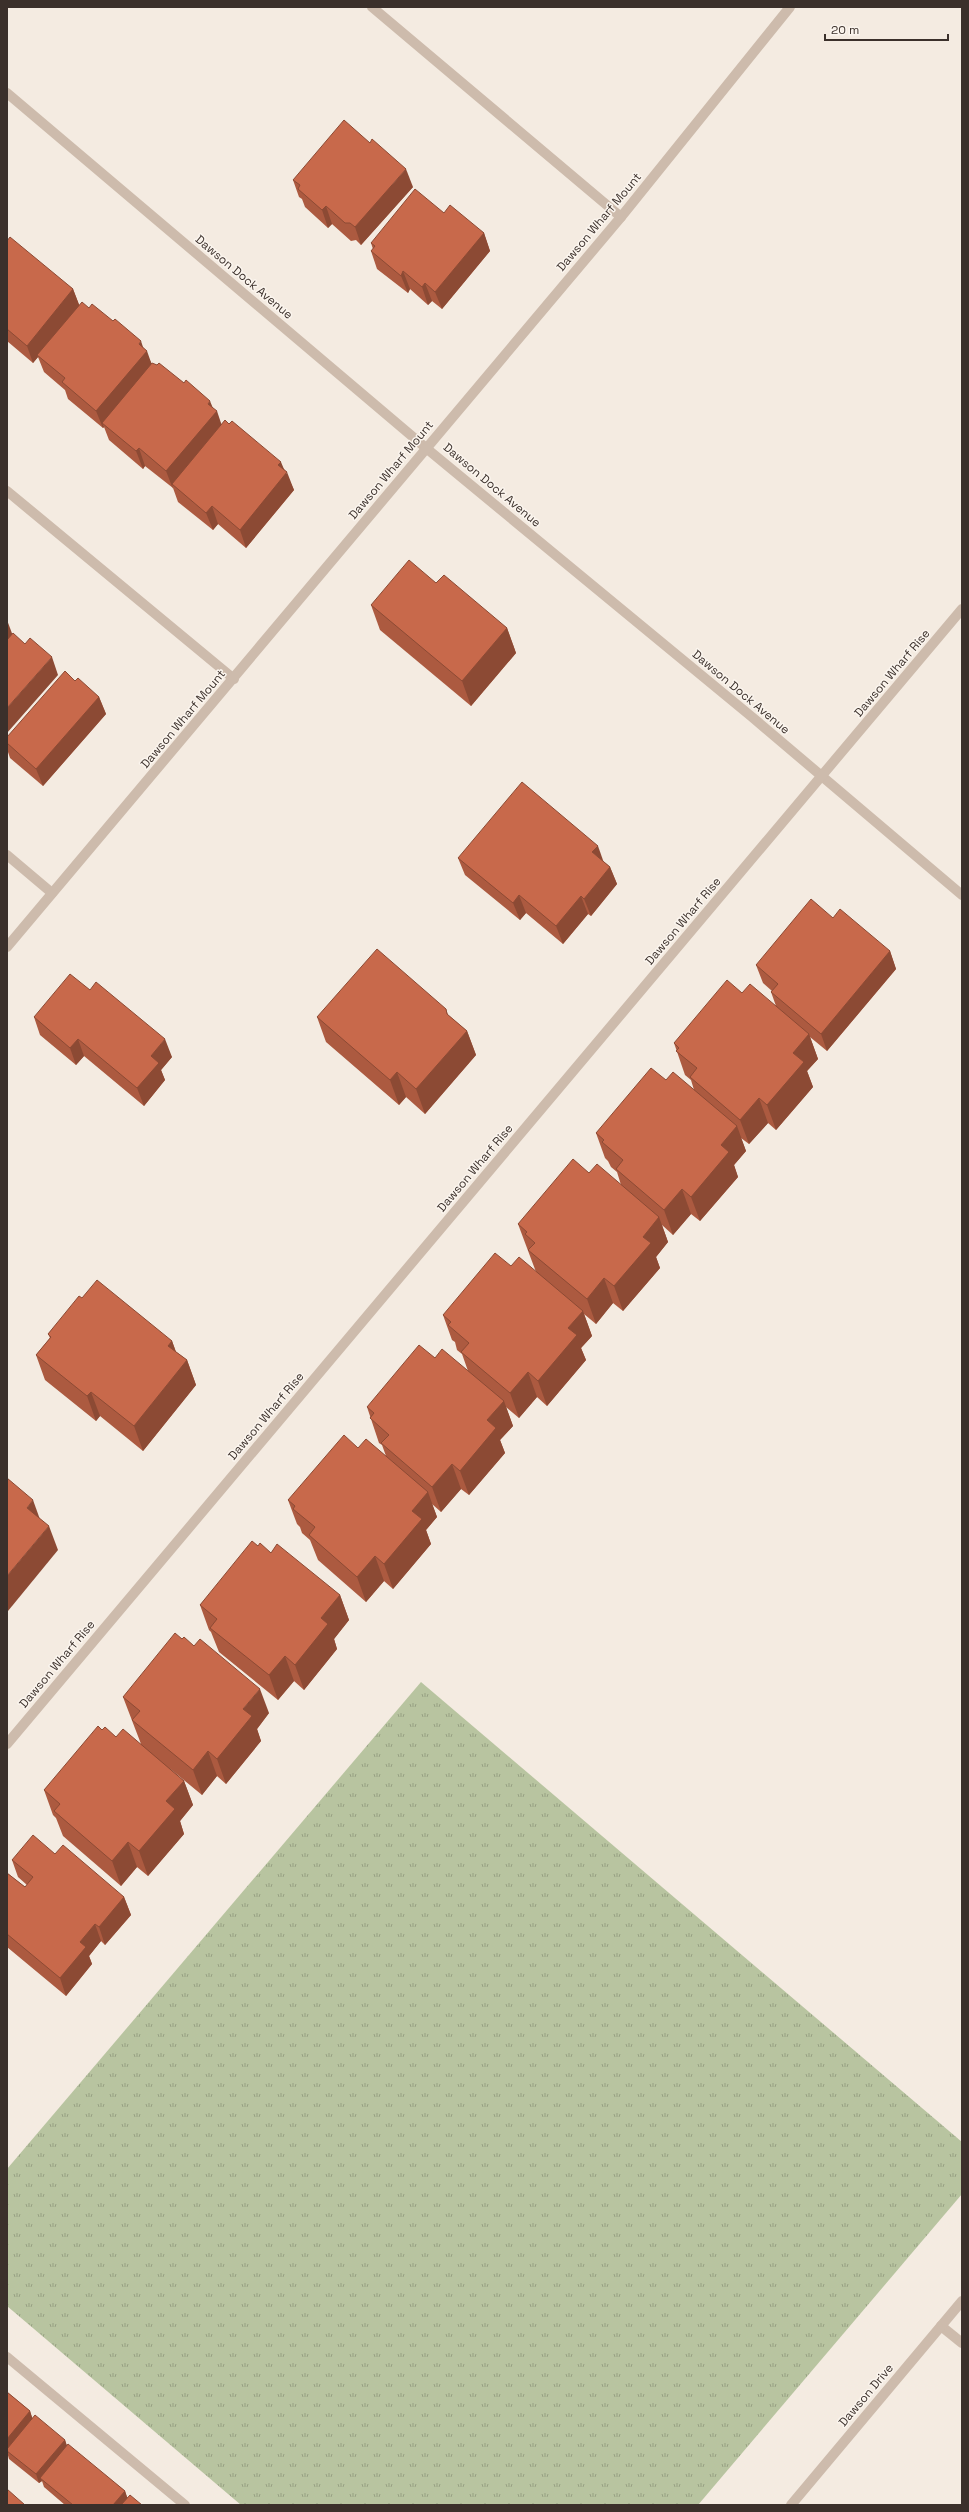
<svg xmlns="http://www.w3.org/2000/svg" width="969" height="2512" viewBox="0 0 969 2512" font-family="'Space Grotesk',sans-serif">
  <defs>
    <pattern id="grass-tufts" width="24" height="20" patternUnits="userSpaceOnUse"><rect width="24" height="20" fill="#b8c4a0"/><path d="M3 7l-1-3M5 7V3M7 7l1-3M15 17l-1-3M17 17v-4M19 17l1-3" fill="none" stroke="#97a083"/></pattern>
  </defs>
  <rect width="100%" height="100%" fill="#f4ebe1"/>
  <polygon fill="url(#grass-tufts)" points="421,1682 962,2142 962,2194 698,2505 241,2505 7,2306 7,2169"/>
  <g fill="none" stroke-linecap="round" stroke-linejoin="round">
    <g stroke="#cdbbac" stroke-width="10">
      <polyline points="372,7 621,217"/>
      <polyline points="7,93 426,448 752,717 962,895"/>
      <polyline points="7,491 234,679"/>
      <polyline points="7,855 52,893"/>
      <polyline points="7,947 621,217 790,7"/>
      <polyline points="7,1744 962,609"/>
      <polyline points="941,2326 962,2343"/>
      <polyline points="7,2357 185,2505"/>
      <polyline points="791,2505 962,2301"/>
    </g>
  </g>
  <g fill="#ac5a40">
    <polygon points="293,180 413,187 361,245 356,240 351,241 332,224 328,228 305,207 302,199 299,197"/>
    <polygon points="444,213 484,233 490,251 442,309 432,301 428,305 410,289 408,293 377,269 371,251 373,249 371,243"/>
    <polygon points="7,241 73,289 79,305 89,308 143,348 152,364 213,408 221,424 284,469 294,490 246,548 218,524 213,530 178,502 173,488 145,466 143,469 109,440 104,427 103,428 68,399 65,390 44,372 38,357 33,363 7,341"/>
    <polygon points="436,583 507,628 516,653 471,706 380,630 371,605"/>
    <polygon points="75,681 99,697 106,714 43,786 10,758 7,749 7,737"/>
    <polygon points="458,858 604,862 610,867 617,884 591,916 588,914 563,944 526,913 520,920 465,875"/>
    <polygon points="833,918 890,951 896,969 827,1051 810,1037 818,1059 807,1071 813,1087 776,1130 768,1123 749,1144 741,1138 746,1151 734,1165 738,1177 700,1221 691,1214 673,1235 662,1225 668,1242 656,1257 660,1268 623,1311 613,1303 596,1324 584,1314 592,1336 581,1348 586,1360 547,1406 537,1397 519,1418 506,1407 513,1426 500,1440 505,1453 469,1495 461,1489 441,1512 432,1504 437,1517 426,1530 431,1544 393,1589 384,1581 366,1602 318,1560 310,1540 302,1533 300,1527 297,1524 288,1500 358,1448 386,1456 382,1445 379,1443 367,1407 435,1358 468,1371 462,1354 457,1350 455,1342 452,1340 443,1315 511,1266 536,1272 518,1224 589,1173 621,1185 617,1172 611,1167 608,1161 605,1158 596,1133 666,1080 694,1090 691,1080 685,1075 674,1043 742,993 776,1006 771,992 772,991 763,983 756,965"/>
    <polygon points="90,990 172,1057 161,1070 165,1080 144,1106 84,1056 76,1065 40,1035 34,1017"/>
    <polygon points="446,1009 448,1015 467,1031 476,1055 425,1114 406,1097 399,1105 326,1042 317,1017"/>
    <polygon points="82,1298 172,1341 176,1352 187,1360 196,1385 143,1451 100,1416 96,1421 45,1380 36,1355 50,1338 48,1334"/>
    <polygon points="258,1546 271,1553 340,1595 349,1620 334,1639 337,1649 304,1690 294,1681 278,1700 219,1652 211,1632 209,1630 200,1605"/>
    <polygon points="123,1697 269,1713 257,1729 261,1741 226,1784 217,1776 202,1795 168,1767 184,1781 193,1805 180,1821 184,1834 148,1876 137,1867 121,1886 63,1836 56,1818 53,1815 44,1790 102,1730 116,1737 141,1744"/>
    <polygon points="55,1854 124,1897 131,1915 105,1945 101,1941 89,1956 92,1964 66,1996 7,1947 7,1873 25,1887 27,1885 18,1877 12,1860"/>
    <polygon points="7,2392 30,2411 32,2418 65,2440 67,2446 125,2491 127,2497 142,2505 65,2505 44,2487 42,2481 39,2483 9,2459 7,2452"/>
  </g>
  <g fill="#8c4a34">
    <polygon points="406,169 413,187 361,245 355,227"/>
    <polygon points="326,206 332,224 328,228 322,210"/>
    <polygon points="484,233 490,251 442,309 435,292"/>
    <polygon points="403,271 410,289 408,293 401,276"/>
    <polygon points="425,283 432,301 428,305 422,287"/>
    <polygon points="73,289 80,307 37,355 38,357 33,363 27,346"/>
    <polygon points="141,341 145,353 147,351 153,368 102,423 104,427 103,428 96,411"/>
    <polygon points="210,401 215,413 217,411 223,429 172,484 173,489 166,471 208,404"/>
    <polygon points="139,448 145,466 143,469 136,451"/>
    <polygon points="281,462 286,474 287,472 294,490 246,548 240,530 278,465"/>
    <polygon points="212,506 218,524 213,530 206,513"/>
    <polygon points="7,620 13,636 7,643"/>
    <polygon points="507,628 516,653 471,706 462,681"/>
    <polygon points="52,657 58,675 7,733 7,708"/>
    <polygon points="99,697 106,714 43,786 36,769"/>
    <polygon points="598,846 604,863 592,852"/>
    <polygon points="610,867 617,884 591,916 584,899"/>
    <polygon points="519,895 526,913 520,920 513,903"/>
    <polygon points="581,896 588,914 563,944 556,926"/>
    <polygon points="890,951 896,969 827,1051 821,1034"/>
    <polygon points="467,1031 476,1055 425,1114 416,1089"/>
    <polygon points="809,1034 818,1059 807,1071 813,1087 776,1130 767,1105 793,1053"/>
    <polygon points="78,1039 84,1056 76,1065 70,1048"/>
    <polygon points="165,1039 172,1057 161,1070 165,1080 144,1106 137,1088 151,1056"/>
    <polygon points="397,1072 406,1097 399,1105 390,1080"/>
    <polygon points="759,1098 768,1123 749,1144 740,1120"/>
    <polygon points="737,1126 746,1151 734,1165 738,1177 700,1221 691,1197 721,1145"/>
    <polygon points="682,1189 691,1214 673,1235 664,1210"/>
    <polygon points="659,1217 668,1242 656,1257 660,1268 623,1311 614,1286 643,1237"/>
    <polygon points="604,1278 613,1303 596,1324 587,1299"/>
    <polygon points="583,1311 592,1336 581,1348 586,1360 547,1406 538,1381 568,1328"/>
    <polygon points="172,1341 181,1366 168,1346"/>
    <polygon points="187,1360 196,1385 143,1451 134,1426"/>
    <polygon points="528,1372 537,1397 519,1418 510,1393"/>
    <polygon points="91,1392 100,1416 96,1421 87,1396"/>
    <polygon points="504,1401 513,1426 500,1440 505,1453 469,1495 460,1471 487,1420"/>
    <polygon points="452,1464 461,1489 441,1512 432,1487"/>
    <polygon points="428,1492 437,1517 426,1530 431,1544 393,1589 384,1564 412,1511"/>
    <polygon points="33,1500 42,1525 27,1508"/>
    <polygon points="49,1526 58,1550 8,1611 7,1608 7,1576"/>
    <polygon points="375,1556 384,1581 366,1602 357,1577"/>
    <polygon points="340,1595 349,1620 334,1639 337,1649 304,1690 295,1665 321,1618"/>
    <polygon points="285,1656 294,1681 278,1700 269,1675"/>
    <polygon points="260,1689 269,1713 257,1729 261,1741 226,1784 217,1759 243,1709"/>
    <polygon points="208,1751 217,1776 202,1795 193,1770"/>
    <polygon points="184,1781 193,1805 180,1821 184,1834 148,1876 139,1851 166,1801"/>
    <polygon points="128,1842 137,1867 121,1886 112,1861"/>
    <polygon points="124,1897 131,1915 105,1945 99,1927"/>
    <polygon points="95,1924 101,1941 89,1956 92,1964 66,1996 60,1978 80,1942"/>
    <polygon points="30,2411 33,2420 7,2451 7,2439"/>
    <polygon points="65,2440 68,2449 40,2478 42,2481 39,2483 36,2474"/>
    <polygon points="125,2491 128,2500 124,2505 113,2505"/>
  </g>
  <g fill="#c8694b" stroke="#8c4a34">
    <polygon points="344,120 370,143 372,139 406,169 355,227 350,223 345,223 326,206 322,210 298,189 300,185 293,180"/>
    <polygon points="415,189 444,213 450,205 484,233 435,292 425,283 422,287 403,271 401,276 371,251 375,246 371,243"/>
    <polygon points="10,237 73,289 27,346 7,329 7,241"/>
    <polygon points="82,302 89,308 92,304 113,321 115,319 141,341 139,344 147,351 96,411 62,382 65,378 37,355"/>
    <polygon points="152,363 157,365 159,363 184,383 186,380 210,401 208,404 217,411 166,471 139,448 136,451 102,423"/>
    <polygon points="225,420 229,424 232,421 281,462 278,465 287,472 240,530 212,506 206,513 172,484"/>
    <polygon points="409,560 436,583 444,575 507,628 462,681 371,605"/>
    <polygon points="13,633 25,644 30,638 52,657 7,708 7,640"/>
    <polygon points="65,671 75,681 78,678 99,697 36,769 7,743 7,737"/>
    <polygon points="522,782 598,846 592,852 610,867 584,899 581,896 556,926 519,895 513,903 458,858"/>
    <polygon points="811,899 833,918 840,909 890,951 821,1034 771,992 778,984 756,965"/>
    <polygon points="377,949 446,1009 447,1014 467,1031 416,1089 397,1072 390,1080 317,1017"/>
    <polygon points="70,974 90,990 96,982 165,1039 151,1056 159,1063 137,1088 78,1039 70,1048 34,1017"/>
    <polygon points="727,980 742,993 750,984 809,1034 793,1053 804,1062 767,1105 759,1098 740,1120 690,1077 697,1068 676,1051 679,1048 674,1043"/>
    <polygon points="651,1068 666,1080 673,1072 737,1126 721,1145 729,1152 691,1197 682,1189 664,1210 616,1169 623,1160 602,1142 604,1140 596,1133"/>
    <polygon points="573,1159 589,1173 597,1164 659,1217 643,1237 651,1243 614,1286 604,1278 587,1299 528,1250 535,1243 525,1234 527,1232 518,1224"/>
    <polygon points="495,1253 511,1266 519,1257 583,1311 568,1328 577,1335 538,1381 528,1372 510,1393 461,1352 469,1343 448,1325 451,1322 443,1315"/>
    <polygon points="97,1280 172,1341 168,1346 187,1360 134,1426 91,1392 87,1396 36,1355 51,1337 48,1334 79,1296 82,1298"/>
    <polygon points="419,1345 435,1358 442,1349 504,1401 487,1420 496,1428 460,1471 452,1464 432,1487 381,1443 389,1435 370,1418 374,1413 367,1407"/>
    <polygon points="344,1435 358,1448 366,1439 428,1492 412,1511 422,1519 384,1564 375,1556 357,1577 309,1535 315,1527 293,1509 295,1506 288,1500"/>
    <polygon points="7,1478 33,1500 27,1508 49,1526 7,1576"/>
    <polygon points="252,1541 258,1546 260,1543 271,1553 277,1544 340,1595 321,1618 328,1624 295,1665 285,1656 269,1675 210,1628 217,1619 200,1605"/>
    <polygon points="175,1633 182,1639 184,1637 194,1646 200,1639 260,1689 243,1709 252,1716 217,1759 208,1751 193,1770 132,1720 140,1711 123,1697"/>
    <polygon points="98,1726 102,1730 105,1727 116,1737 123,1729 184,1781 166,1801 175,1809 139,1851 128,1842 112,1861 54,1811 60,1804 44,1790"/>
    <polygon points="33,1835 55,1854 63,1845 124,1897 99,1927 95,1924 80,1942 86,1947 60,1978 7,1934 7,1873 25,1887 33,1877 12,1860"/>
    <polygon points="7,2392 30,2411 7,2439"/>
    <polygon points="35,2415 65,2440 36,2474 7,2451 7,2449"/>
    <polygon points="68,2444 125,2491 113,2505 73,2505 40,2478"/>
    <polygon points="7,2489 25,2505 7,2505"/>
    <polygon points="130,2495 142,2505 121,2505"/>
  </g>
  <g text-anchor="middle" stroke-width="3" stroke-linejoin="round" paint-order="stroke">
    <g font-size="12" fill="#3b302b" stroke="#fbf5ee">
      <text transform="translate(599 222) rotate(-50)" y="4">Dawson Wharf Mount</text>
      <text transform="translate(244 277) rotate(40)" y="4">Dawson Dock Avenue</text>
      <text transform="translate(391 470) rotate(-50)" y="4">Dawson Wharf Mount</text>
      <text transform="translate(492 485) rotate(40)" y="4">Dawson Dock Avenue</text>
      <text transform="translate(892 673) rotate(-50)" y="4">Dawson Wharf Rise</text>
      <text transform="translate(741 692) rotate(40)" y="4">Dawson Dock Avenue</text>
      <text transform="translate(183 719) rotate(-50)" y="4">Dawson Wharf Mount</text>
      <text transform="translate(683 921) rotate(-50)" y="4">Dawson Wharf Rise</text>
      <text transform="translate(475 1168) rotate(-50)" y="4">Dawson Wharf Rise</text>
      <text transform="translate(266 1416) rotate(-50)" y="4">Dawson Wharf Rise</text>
      <text transform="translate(57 1664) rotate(-50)" y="4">Dawson Wharf Rise</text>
      <text transform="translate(866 2395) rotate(-50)" y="4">Dawson Drive</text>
    </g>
  </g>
  <rect width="969" height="2512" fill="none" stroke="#3b302b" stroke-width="16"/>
  <path d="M825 34v6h123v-6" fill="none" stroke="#3b302b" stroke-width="2"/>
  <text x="831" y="34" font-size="12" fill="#3b302b" stroke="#fbf5ee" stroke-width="3" paint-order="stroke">20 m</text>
</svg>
